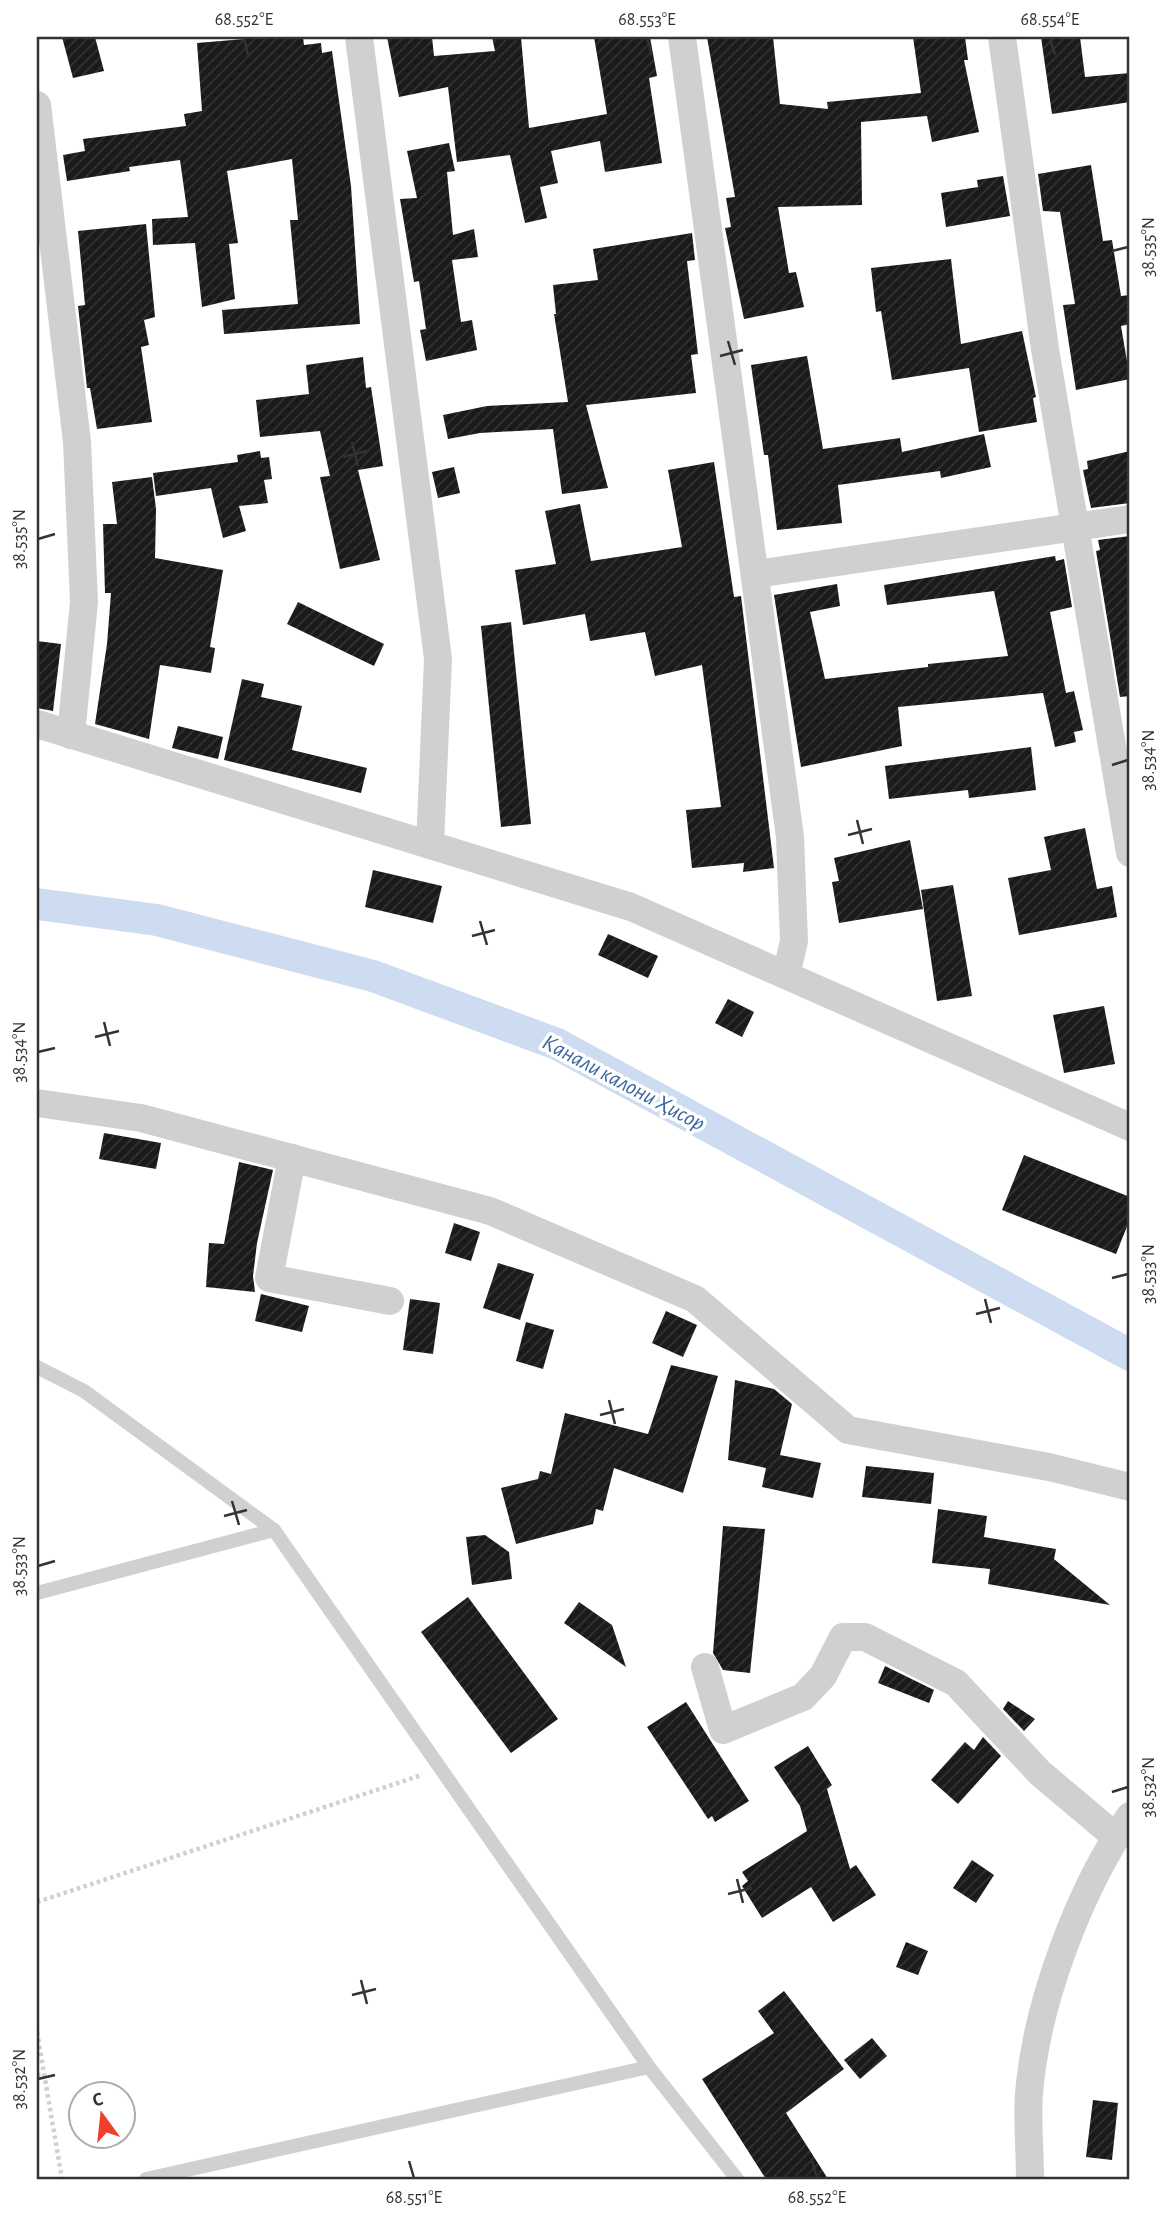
<svg xmlns="http://www.w3.org/2000/svg" width="1167" height="2216" viewBox="0 0 1167 2216" font-family="'Alegreya Sans',sans-serif">
  <defs>
    <pattern id="building-hatch" width="6" height="6" patternUnits="userSpaceOnUse" patternTransform="scale(1.75)"><rect width="6" height="6" fill="#1a1a1a"/><path d="M-1 1l2-2M0 6l6-6M5 7l2-2" fill="none" stroke="#333"/></pattern>
  </defs>
  <rect width="100%" height="100%" fill="#fff"/>
  <g fill="none" stroke-linecap="round" stroke-linejoin="round">
    <polyline stroke="#cddcf0" stroke-width="32" points="37,904 157,920 373,976 557,1044 1130,1355"/>
  </g>
  <g fill="url(#building-hatch)">
    <polygon points="62,37 95,37 104,71 73,78"/>
    <polygon points="267,37 303,37 304,45 321,43 322,53 332,51 351,186 360,324 224,334 222,310 298,304 290,220 298,220 292,159 227,171 238,243 229,244 235,299 202,307 195,243 153,245 152,219 188,217 180,160 129,167 130,171 67,181 63,155 85,151 83,139 186,126 184,114 202,111 197,43"/>
    <polygon points="387,37 432,37 434,56 495,51 492,37 521,37 529,128 607,114 594,37 650,37 657,76 649,78 662,163 605,172 600,141 551,151 558,183 540,187 547,218 525,223 510,155 457,162 448,87 399,97"/>
    <polygon points="707,37 773,37 780,104 828,109 827,102 921,93 913,37 965,37 968,60 964,60 979,132 932,142 927,116 861,122 862,205 778,207 789,273 796,272 804,307 744,319 725,228 731,227 726,198 735,197"/>
    <polygon points="1041,37 1080,37 1085,77 1130,73 1130,102 1052,114"/>
    <polygon points="449,143 455,171 447,172 453,235 474,229 478,257 452,260 461,322 472,320 477,350 426,361 420,330 426,329 419,281 414,282 400,199 417,198 407,151"/>
    <polygon points="1091,165 1103,241 1112,240 1121,296 1130,295 1130,324 1121,326 1130,379 1076,390 1063,305 1075,304 1060,212 1043,211 1038,174"/>
    <polygon points="1003,176 1010,216 946,227 941,193 978,187 977,180"/>
    <polygon points="146,224 155,317 144,320 149,345 141,347 152,422 97,429 90,388 87,388 78,306 85,305 78,231"/>
    <polygon points="692,233 695,260 687,261 698,354 691,355 696,393 586,405 608,488 562,494 553,429 480,433 448,439 443,415 487,406 568,402 554,314 556,314 553,285 598,280 593,249"/>
    <polygon points="951,259 961,344 1022,331 1036,397 1033,398 1037,422 979,432 969,368 892,380 881,311 876,312 871,268"/>
    <polygon points="807,356 823,449 900,438 902,452 984,434 991,467 941,478 940,471 838,485 842,523 777,530 768,455 764,455 751,365"/>
    <polygon points="363,357 366,388 371,387 383,466 358,470 380,560 340,569 320,477 330,476 320,431 260,437 256,400 309,394 306,365"/>
    <polygon points="260,451 261,458 269,457 272,479 264,480 268,503 239,506 246,531 223,538 211,488 156,496 153,473 238,462 237,455"/>
    <polygon points="1130,451 1130,503 1091,508 1083,470 1088,469 1087,461"/>
    <polygon points="714,462 734,597 741,596 774,868 743,872 744,863 692,868 686,810 721,807 702,665 655,676 645,632 590,641 585,614 523,625 515,570 556,564 545,511 580,504 591,561 682,547 668,470"/>
    <polygon points="454,467 460,493 438,498 432,472"/>
    <polygon points="152,477 156,509 155,558 223,570 210,647 215,648 211,673 160,665 149,739 95,724 107,644 111,593 105,593 103,524 117,524 112,482"/>
    <polygon points="1130,536 1130,696 1120,697 1096,551 1100,550 1098,540"/>
    <polygon points="1055,556 1056,561 1064,559 1072,607 1050,612 1066,693 1074,691 1083,730 1074,732 1076,742 1055,747 1043,693 898,707 902,746 801,767 774,595 837,584 840,606 810,612 825,679 928,667 928,664 1008,656 994,591 887,605 884,585"/>
    <polygon points="298,602 384,644 374,666 287,624"/>
    <polygon points="511,622 531,824 501,827 481,626"/>
    <polygon points="37,641 61,644 53,711 37,708"/>
    <polygon points="242,679 264,684 261,697 302,706 292,750 367,768 361,793 224,760"/>
    <polygon points="178,726 223,737 218,759 172,748"/>
    <polygon points="1031,747 1036,790 969,798 968,790 889,799 885,766"/>
    <polygon points="1085,828 1097,889 1112,886 1117,917 1019,935 1008,878 1051,870 1044,837"/>
    <polygon points="910,840 923,909 839,923 832,882 839,881 834,858"/>
    <polygon points="373,870 442,886 433,923 365,907"/>
    <polygon points="953,885 972,996 937,1001 921,890"/>
    <polygon points="608,934 658,956 648,978 598,955"/>
    <polygon points="728,999 754,1012 742,1037 715,1023"/>
    <polygon points="1104,1006 1115,1064 1064,1073 1053,1015"/>
    <polygon points="104,1133 161,1143 156,1169 99,1159"/>
    <polygon points="1024,1155 1130,1197 1130,1219 1116,1254 1002,1210"/>
    <polygon points="239,1162 273,1170 257,1243 253,1276 255,1292 206,1287 209,1243 224,1244"/>
    <polygon points="454,1223 480,1232 471,1261 445,1253"/>
    <polygon points="498,1263 534,1274 520,1320 483,1308"/>
    <polygon points="261,1294 309,1306 302,1332 255,1321"/>
    <polygon points="410,1299 440,1303 433,1354 403,1350"/>
    <polygon points="666,1311 697,1325 683,1357 652,1343"/>
    <polygon points="526,1322 554,1330 543,1369 516,1361"/>
    <polygon points="671,1365 718,1376 683,1493 614,1468 603,1511 596,1509 593,1524 516,1544 501,1488 538,1479 540,1471 551,1474 565,1413 648,1434"/>
    <polygon points="735,1380 774,1389 792,1404 780,1455 821,1463 813,1498 762,1487 766,1468 728,1460"/>
    <polygon points="866,1466 934,1473 931,1504 862,1497"/>
    <polygon points="938,1509 987,1516 984,1537 1056,1549 1054,1559 1110,1605 988,1584 990,1569 932,1563"/>
    <polygon points="723,1526 765,1529 750,1673 723,1670 713,1653"/>
    <polygon points="485,1535 509,1552 512,1579 472,1585 466,1537"/>
    <polygon points="468,1597 558,1719 511,1753 421,1632"/>
    <polygon points="579,1602 612,1625 626,1667 564,1623"/>
    <polygon points="885,1666 934,1690 929,1703 878,1683"/>
    <polygon points="1008,1701 1035,1719 1024,1731 1003,1709"/>
    <polygon points="686,1702 749,1801 715,1822 712,1816 708,1819 647,1727"/>
    <polygon points="983,1737 1001,1756 958,1804 931,1780 965,1742 974,1750"/>
    <polygon points="808,1746 832,1785 827,1789 850,1869 856,1865 876,1895 833,1922 811,1887 762,1918 742,1886 748,1881 742,1872 807,1831 800,1806 774,1767"/>
    <polygon points="972,1860 994,1875 976,1903 953,1888"/>
    <polygon points="906,1942 928,1951 918,1975 896,1967"/>
    <polygon points="784,1991 844,2069 786,2113 828,2179 766,2179 702,2079 774,2033 758,2011"/>
    <polygon points="872,2038 887,2056 860,2079 844,2060"/>
    <polygon points="1093,2100 1118,2103 1112,2160 1086,2157"/>
  </g>
  <g fill="none" stroke-linecap="round" stroke-linejoin="round">
    <g stroke="#d0d0d0" stroke-width="4.5" stroke-dasharray="3.5 3.5" stroke-linecap="butt">
      <polyline points="37,1902 422,1775"/>
      <polyline points="37,2032 62,2179"/>
      <polyline points="37,2075 44,2075"/>
    </g>
    <g stroke="#d0d0d0" stroke-width="14">
      <polyline points="37,1367 84,1391 274,1530 649,2067 146,2179"/>
      <polyline points="37,1593 274,1530"/>
      <polyline points="649,2067 737,2179"/>
    </g>
    <g stroke="#d0d0d0" stroke-width="28">
      <polyline points="359,37 438,659 430,845"/>
      <polyline points="682,37 790,837 794,941 786,975"/>
      <polyline points="1002,37 1045,349 1130,853"/>
      <polyline points="37,105 77,442 84,602 71,735"/>
      <polyline points="756,574 1130,519"/>
      <polyline points="37,724 631,907 1130,1127"/>
      <polyline points="37,1103 141,1118 490,1211 695,1299 848,1430 1049,1467 1130,1487"/>
      <polyline points="292,1158 269,1278 390,1301"/>
      <polyline points="705,1667 723,1730 803,1697 823,1676 843,1637 865,1637 956,1683 1040,1773 1116,1837"/>
      <path d="M 1030,2179 C 1030,2151 1027,2122 1029,2094 C 1036,2004 1079,1890 1130,1816"/>
    </g>
  </g>
  <path fill="none" stroke="#333" stroke-width="2.5" d="M 244,38 L 248,55M 647,38 L 652,55M 1050,38 L 1055,55M 1112,251 L 1128,247M 728,341 L 735,365M 720,356 L 743,350M 352,442 L 358,466M 343,457 L 367,451M 38,539 L 55,534M 1112,765 L 1128,760M 857,820 L 863,844M 848,835 L 872,829M 480,921 L 487,945M 472,936 L 495,930M 104,1022 L 110,1046M 95,1037 L 119,1031M 38,1052 L 55,1048M 1112,1278 L 1128,1274M 985,1299 L 991,1323M 976,1314 L 1000,1308M 609,1400 L 615,1424M 600,1415 L 624,1409M 232,1501 L 239,1525M 224,1516 L 247,1510M 38,1566 L 55,1561M 1112,1792 L 1128,1787M 737,1879 L 743,1903M 728,1894 L 752,1888M 361,1980 L 367,2004M 352,1995 L 376,1989M 38,2079 L 55,2075M 409,2161 L 414,2178M 812,2161 L 817,2178"/>
  <g text-anchor="middle" stroke-width="7" stroke-linejoin="round" paint-order="stroke">
    <g font-size="23" font-style="italic" fill="#3a669c" stroke="#fff">
      <text transform="translate(624 1082) rotate(28)" y="8">Канали калони Ҳисор</text>
    </g>
  </g>
  <rect width="1167" height="2216" fill="none" stroke="#ffffff" stroke-width="77"/>
  <g transform="translate(102 2115) rotate(345)"><circle r="33" fill="#ffffff" stroke="#adadad" stroke-width="2"/>
  <path d="M0-5L12 26L0 18L-12 26Z" fill="#f03f2e"/>
  <text y="-10" font-size="19" font-weight="bold" text-anchor="middle" fill="#333333">С</text>
  </g>
  <rect x="38" y="38" width="1090" height="2140" fill="none" stroke="#333" stroke-width="2.5"/>
  <g font-size="18" text-anchor="middle" fill="#333">
    <text x="244" y="25">68.552°E</text>
    <text x="647" y="25">68.553°E</text>
    <text x="1050" y="25">68.554°E</text>
    <text transform="translate(1148 247) rotate(-90)" y="6">38.535°N</text>
    <text transform="translate(19 539) rotate(-90)" y="6">38.535°N</text>
    <text transform="translate(1148 760) rotate(-90)" y="6">38.534°N</text>
    <text transform="translate(19 1052) rotate(-90)" y="6">38.534°N</text>
    <text transform="translate(1148 1274) rotate(-90)" y="6">38.533°N</text>
    <text transform="translate(19 1566) rotate(-90)" y="6">38.533°N</text>
    <text transform="translate(1148 1787) rotate(-90)" y="6">38.532°N</text>
    <text transform="translate(19 2079) rotate(-90)" y="6">38.532°N</text>
    <text x="414" y="2203">68.551°E</text>
    <text x="817" y="2203">68.552°E</text>
  </g>
</svg>
